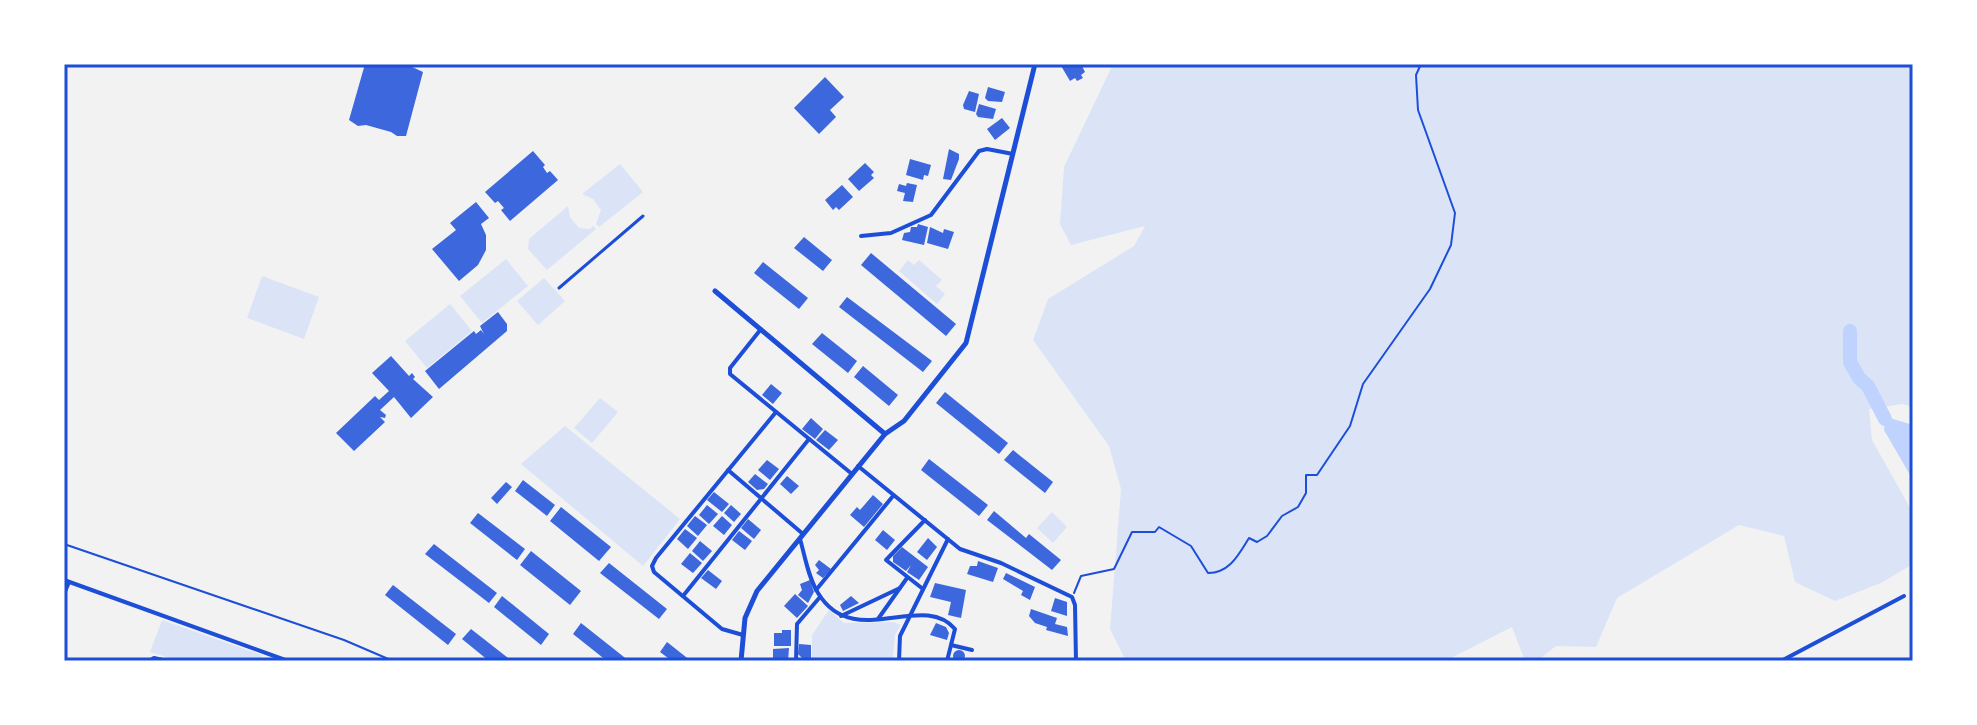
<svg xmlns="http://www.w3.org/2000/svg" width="1977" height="725" viewBox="0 0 1977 725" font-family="'Varela Round',sans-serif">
  <rect width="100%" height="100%" fill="#f2f2f2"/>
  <g fill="#dbe4f7">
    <polygon points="1113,64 1913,64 1913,407 1902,404 1869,409 1872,440 1913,513 1913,564 1881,583 1835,601 1795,582 1784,536 1739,525 1617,598 1596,647 1556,646 1537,661 1525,661 1512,627 1445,661 1126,661 1110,629 1121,489 1109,446 1033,340 1048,299 1134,246 1145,226 1071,245 1060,224 1064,167"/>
    <polygon points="620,164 643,192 599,227 596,224 601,210 593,199 582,194"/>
    <polygon points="568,206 570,217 579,228 590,229 593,226 596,229 547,270 528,249 529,239"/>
    <polygon points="506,259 528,286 482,323 460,296"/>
    <polygon points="908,260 914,265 919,260 942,280 936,286 945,294 937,304 899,271"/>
    <polygon points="262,276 319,297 304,339 247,318"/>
    <polygon points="544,278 565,301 538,325 517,301"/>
    <polygon points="450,304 472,331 427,368 405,341"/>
    <polygon points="600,398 618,412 592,443 574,428"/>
    <polygon points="565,426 680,519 643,566 521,464"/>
    <polygon points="1052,512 1067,527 1053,543 1037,528"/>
    <polygon points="829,610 844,623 893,622 901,625 895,635 893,657 889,660 812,661 812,635"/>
    <polygon points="162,620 262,655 261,659 173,659 150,652"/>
  </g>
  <polygon fill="#bfd3fe" points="1890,418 1913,425 1913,480 1884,430 1885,419"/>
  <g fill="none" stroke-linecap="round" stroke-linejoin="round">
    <polyline stroke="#bfd3fe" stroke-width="14" points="1850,331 1850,362 1859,378 1868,386 1885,419"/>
  </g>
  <g fill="#3d67dc">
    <polygon points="365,64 408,65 423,72 406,136 397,136 391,132 366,125 358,126 349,120"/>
    <polygon points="1060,64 1081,64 1085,72 1081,75 1083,78 1077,81 1075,78 1070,81"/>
    <polygon points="825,77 844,97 830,110 836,117 819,134 794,108"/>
    <polygon points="988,87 1005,92 1002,102 988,101 985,98"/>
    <polygon points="969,91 979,94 975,112 964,109 963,105"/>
    <polygon points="979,104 996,109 993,119 978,117 976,114"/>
    <polygon points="1002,118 1010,128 995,140 987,129"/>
    <polygon points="949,149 959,154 959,159 951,180 943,179"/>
    <polygon points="533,151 545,165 543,167 547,173 550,171 558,180 510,221 501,210 504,208 498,201 495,203 485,192"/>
    <polygon points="910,159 931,165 928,176 924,175 923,180 906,175"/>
    <polygon points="865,163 874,172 871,175 874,178 859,191 848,179"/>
    <polygon points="907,183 917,185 913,202 903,201 905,193 897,191 899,184 906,186"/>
    <polygon points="842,185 853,197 839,210 836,207 833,210 825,200"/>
    <polygon points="476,202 489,218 481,224 486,235 486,250 478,265 459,281 432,249 456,230 450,223"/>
    <polygon points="918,224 928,227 924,245 902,240 904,233 910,232 911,227 917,227"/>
    <polygon points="930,227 943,233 944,229 954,232 948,249 927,243"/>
    <polygon points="804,237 832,260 823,271 794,248"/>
    <polygon points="871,253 956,324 946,336 861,265"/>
    <polygon points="763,262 808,298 799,309 754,273"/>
    <polygon points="847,297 932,361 923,372 839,307"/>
    <polygon points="498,312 507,324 507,331 439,389 425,371 474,331 476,334 481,330 484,334 480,326"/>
    <polygon points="822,333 857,361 848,373 812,344"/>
    <polygon points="391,356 409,376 412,373 415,377 413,379 433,397 411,418 394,397 380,410 386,415 385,418 380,417 385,422 354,451 336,433 375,396 379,400 389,391 372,373"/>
    <polygon points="863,366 898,395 889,406 854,377"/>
    <polygon points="771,384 782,393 773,404 762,395"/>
    <polygon points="945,392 1008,443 999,454 936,403"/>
    <polygon points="811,418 823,429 815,439 802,429"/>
    <polygon points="825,430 838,440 829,450 816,440"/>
    <polygon points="1013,450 1053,482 1045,493 1004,460"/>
    <polygon points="929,459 988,505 979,516 921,470"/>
    <polygon points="767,460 779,469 770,480 758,470"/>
    <polygon points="755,474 768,484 764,489 757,490 748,482"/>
    <polygon points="787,476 799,486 791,494 780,484"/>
    <polygon points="523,480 555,505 547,516 515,491"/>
    <polygon points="506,482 512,487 497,504 491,498"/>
    <polygon points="714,492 729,504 722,512 707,500"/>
    <polygon points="873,495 883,504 864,527 850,515 857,507 860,510"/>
    <polygon points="707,505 718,514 709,524 699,515"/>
    <polygon points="731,505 741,514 734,522 724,513"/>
    <polygon points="561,507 611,547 599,561 550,521"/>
    <polygon points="994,511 1026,538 1029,534 1061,560 1052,570 987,520"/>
    <polygon points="478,513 525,549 517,560 470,523"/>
    <polygon points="695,516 707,525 698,536 687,526"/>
    <polygon points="722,516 732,525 724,535 713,526"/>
    <polygon points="748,519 761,530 754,539 741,528"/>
    <polygon points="685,529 697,538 688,549 677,539"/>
    <polygon points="883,530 895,540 887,550 875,540"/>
    <polygon points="739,531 752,541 745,550 732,540"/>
    <polygon points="928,538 937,547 927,560 917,552"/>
    <polygon points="700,541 712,551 703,561 692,551"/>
    <polygon points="434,544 497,593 489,603 425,554"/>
    <polygon points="902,547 928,567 919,580 907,572 911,565 906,571 893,562 893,556"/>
    <polygon points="531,551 581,591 570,605 520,565"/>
    <polygon points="690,553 702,563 693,573 681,564"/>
    <polygon points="819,560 831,569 823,578 816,573 819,570 815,565"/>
    <polygon points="978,561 998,568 993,582 967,574 970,566 977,566"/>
    <polygon points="609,563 667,609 659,619 600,573"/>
    <polygon points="708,570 722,581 716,589 701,578"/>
    <polygon points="1006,573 1035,587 1030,600 1021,595 1023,591 1003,579"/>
    <polygon points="810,580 814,592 808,603 798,595 802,590 800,584"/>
    <polygon points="935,583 966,590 961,618 948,615 951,602 930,597"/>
    <polygon points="393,585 456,634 448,645 385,595"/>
    <polygon points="795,594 808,606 797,618 784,606"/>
    <polygon points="502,596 549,634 541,645 494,607"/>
    <polygon points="851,596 859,603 843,611 840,605"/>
    <polygon points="1055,598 1067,602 1067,616 1051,611"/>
    <polygon points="1031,609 1057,618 1055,624 1067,627 1068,636 1046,630 1047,627 1035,623 1029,616"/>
    <polygon points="581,623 629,661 607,661 573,634"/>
    <polygon points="936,623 946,627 949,633 947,640 930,635"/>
    <polygon points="471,629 512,661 489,661 462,639"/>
    <polygon points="782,630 791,630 791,646 774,646 774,633 782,633"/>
    <polygon points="667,642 691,661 672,661 660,652"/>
    <polygon points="799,644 811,645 811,659 802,658 798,654"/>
    <polygon points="789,648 788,661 773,661 773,649"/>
    <circle cx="959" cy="656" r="6"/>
  </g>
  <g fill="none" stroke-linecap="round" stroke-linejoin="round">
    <g stroke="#1d4ed8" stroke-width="2">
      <polyline points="64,544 344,640 393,661"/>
      <path d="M 1074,593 L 1081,576 L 1114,569 L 1132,532 L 1155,532 L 1159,527 L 1191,546 L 1208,573 C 1230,573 1239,554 1249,538 L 1257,542 L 1267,536 L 1282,516 L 1298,507 L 1306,493 L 1306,475 L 1317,475 L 1350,426 L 1363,384 L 1430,289 L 1451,245 L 1455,213 L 1418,110 L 1416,75 L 1421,64"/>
    </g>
    <polyline stroke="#1d4ed8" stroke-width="3" points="559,288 643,216"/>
    <g stroke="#1d4ed8" stroke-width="4">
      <polyline points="861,236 891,233 931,215 979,151 987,149 1013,154"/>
      <polyline points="761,329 730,368 730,374 852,474"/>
      <polyline points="858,466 960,549 1001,563 1072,597 1075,605 1076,661"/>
      <polyline points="728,470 803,534"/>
      <path d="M 800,539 C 805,556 808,577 818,593 C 854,652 922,590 955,629 L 947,661"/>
      <polyline points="64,580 288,661"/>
      <polyline points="923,589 886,560 925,520"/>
      <polyline points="816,590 893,496"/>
      <polyline points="64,594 69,582"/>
      <polyline points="683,596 809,439"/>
      <polyline points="841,616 900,588"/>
      <polyline points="878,619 907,578"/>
      <polyline points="743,635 722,629 654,572 652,566 656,558 776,412"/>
      <polyline points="951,645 972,650"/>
      <polyline points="64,660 65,661"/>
      <polyline points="149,661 154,658 167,661"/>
      <polyline points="796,661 797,624 820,597"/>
      <polyline points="899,661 900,636 948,539"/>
      <polyline points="1781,661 1904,596"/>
    </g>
    <g stroke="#1d4ed8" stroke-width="5">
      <polyline points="715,291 885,434"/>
      <polyline points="741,661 745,618 757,591 885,434 904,421 966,343 1035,64"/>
    </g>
  </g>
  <rect width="1977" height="725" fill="none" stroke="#ffffff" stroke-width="132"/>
  <rect x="66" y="66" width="1845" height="593" fill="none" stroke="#1d4ed8" stroke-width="3"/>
</svg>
